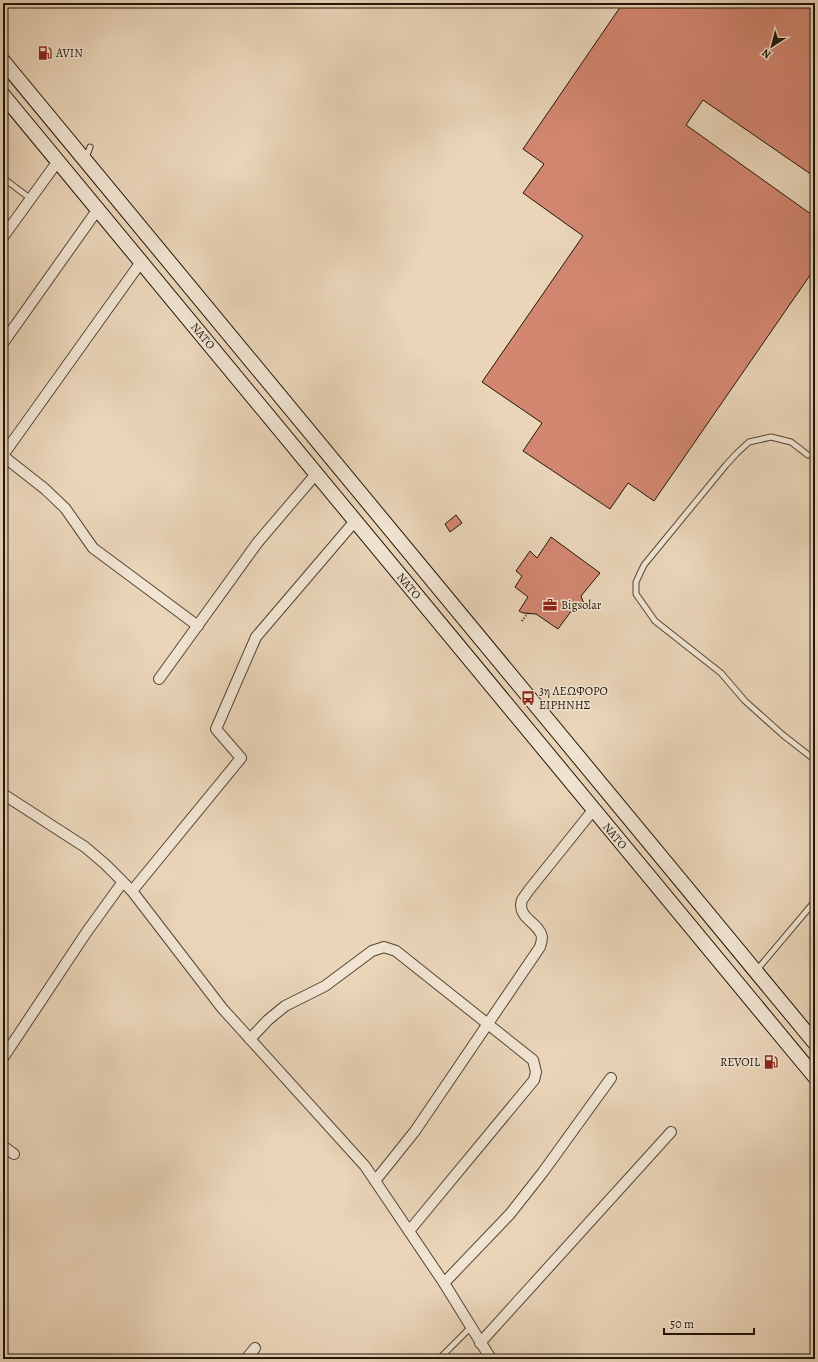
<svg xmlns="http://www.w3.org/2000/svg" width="818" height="1362" viewBox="0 0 818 1362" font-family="Alegreya,serif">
  <rect width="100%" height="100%" fill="#ead5b9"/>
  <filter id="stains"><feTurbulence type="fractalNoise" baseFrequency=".005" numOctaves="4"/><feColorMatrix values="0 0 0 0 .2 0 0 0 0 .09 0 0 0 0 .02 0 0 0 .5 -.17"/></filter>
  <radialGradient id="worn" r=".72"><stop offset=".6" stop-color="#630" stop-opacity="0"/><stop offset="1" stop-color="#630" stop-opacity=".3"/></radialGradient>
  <g fill="#d38771" stroke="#211608">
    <polygon points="623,3 815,3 815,177 703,100 686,125 815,217 815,268 654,501 628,483 610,509 523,451 542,423 482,382 583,236 523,193 544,164 523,149"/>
    <polygon points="456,515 462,523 450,532 445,524"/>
    <polygon points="551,537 600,573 581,596 584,604 575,606 558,629 536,614 523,613 519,611 528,597 515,587 522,576 516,571 530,551 537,558"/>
  </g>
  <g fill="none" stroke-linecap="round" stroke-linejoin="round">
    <defs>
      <g id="lane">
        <polyline points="86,158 90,147"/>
        <polyline points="3,178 31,199"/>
        <polyline points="808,455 791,442 771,437 749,442 737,453 726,465 644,565 636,582 636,594 655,621 721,673 745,701 783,735 815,760"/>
        <polyline points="756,971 815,901"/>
        <polyline points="439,1359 471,1327"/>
      </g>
      <g id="street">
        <polyline points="3,237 58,161"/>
        <polyline points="3,343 98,209"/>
        <polyline points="3,455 141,262"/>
        <polyline points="3,456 45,489 65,508 93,548 198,626"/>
        <polyline points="159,679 258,542 316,474"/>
        <polyline points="3,794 85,847 105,864 132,891 222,1008 365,1166 444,1283 491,1359"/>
        <polyline points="132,891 241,758 216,729 256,637 355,521"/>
        <polyline points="250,1039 268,1020 285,1006 325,986 372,951 384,947 396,951 533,1060 536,1072 534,1080 409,1231"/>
        <polyline points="3,1058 86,933 122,883"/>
        <polyline points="3,1146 14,1154"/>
        <path d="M 375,1181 L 415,1131 L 540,947 C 541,944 542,940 542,937 C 540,923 516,918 522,900 C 524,897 527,893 529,890 L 594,809"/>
        <polyline points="444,1283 510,1214 543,1172 611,1078"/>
        <polyline points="480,1343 671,1132"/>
        <polyline points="246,1359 255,1348"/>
      </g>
      <g id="secondary">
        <polyline points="3,61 815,1043"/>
        <polyline points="3,95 815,1077"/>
      </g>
    </defs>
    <use href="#lane" stroke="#534634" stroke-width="7"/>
    <use href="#street" stroke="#534634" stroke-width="12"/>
    <use href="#secondary" stroke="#211608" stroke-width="16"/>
    <polyline stroke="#211608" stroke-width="2" stroke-dasharray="1 2" stroke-linecap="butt" points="522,621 528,613"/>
    <use href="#lane" stroke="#f1e4d2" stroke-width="5"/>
    <use href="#street" stroke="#f1e4d2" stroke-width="10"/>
    <use href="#secondary" stroke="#f1e4d2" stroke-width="14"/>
  </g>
  <defs>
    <symbol id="fuel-bare" viewBox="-9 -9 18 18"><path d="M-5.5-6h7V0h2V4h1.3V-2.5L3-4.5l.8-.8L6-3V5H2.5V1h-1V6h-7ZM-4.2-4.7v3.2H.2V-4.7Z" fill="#8f2418" stroke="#f1e4d2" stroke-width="2.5" paint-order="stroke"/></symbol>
    <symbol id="office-bare" viewBox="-9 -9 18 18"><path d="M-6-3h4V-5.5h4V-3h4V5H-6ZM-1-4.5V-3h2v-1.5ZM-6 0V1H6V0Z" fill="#8f2418" stroke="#f1e4d2" stroke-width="2.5" paint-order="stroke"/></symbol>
    <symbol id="bus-bare" viewBox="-9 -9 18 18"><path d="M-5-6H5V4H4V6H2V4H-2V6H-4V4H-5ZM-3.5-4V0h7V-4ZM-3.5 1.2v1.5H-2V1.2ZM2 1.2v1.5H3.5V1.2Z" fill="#8f2418" stroke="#f1e4d2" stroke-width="2.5" paint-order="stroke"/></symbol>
  </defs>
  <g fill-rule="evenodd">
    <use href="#fuel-bare" x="35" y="43" width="20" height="20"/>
    <use href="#office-bare" x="540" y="595" width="20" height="20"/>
    <use href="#bus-bare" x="518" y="688" width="20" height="20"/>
    <use href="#fuel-bare" x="761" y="1052" width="20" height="20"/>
  </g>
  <g text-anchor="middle" stroke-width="3" stroke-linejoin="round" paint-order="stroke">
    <g font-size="12" fill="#211608" stroke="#f1e4d2" text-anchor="start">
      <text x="56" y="57">AVIN</text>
      <text x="561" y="609">Bigsolar</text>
      <text x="539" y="695">3η ΛΕΩΦΟΡΟ<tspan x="539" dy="14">ΕΙΡΗΝΗΣ</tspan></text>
      <text x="760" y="1066" text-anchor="end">REVOIL</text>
    </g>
    <g font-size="12" fill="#211608" stroke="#f1e4d2">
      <text transform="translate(203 336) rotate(50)" y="4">ΝΑΤΟ</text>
      <text transform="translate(409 586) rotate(50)" y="4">ΝΑΤΟ</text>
      <text transform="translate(615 836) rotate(50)" y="4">ΝΑΤΟ</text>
    </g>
  </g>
  <rect width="818" height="1362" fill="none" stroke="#ead5b9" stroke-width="16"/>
  <rect x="4" y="4" width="810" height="1354" fill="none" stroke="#211608" stroke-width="2"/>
  <rect x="8" y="8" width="802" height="1346" fill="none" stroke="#211608"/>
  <g transform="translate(772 46) rotate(216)" stroke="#f1e4d2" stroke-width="3" paint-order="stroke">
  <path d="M0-3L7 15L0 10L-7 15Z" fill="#211608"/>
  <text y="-6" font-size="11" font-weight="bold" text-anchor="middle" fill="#211608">N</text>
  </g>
  <path d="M664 1328v6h90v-6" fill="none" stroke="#211608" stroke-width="2"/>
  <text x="670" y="1328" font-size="12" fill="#211608" stroke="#f1e4d2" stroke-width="3" paint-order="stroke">50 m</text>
  <rect width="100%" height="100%" filter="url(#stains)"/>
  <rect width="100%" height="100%" fill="url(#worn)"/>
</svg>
